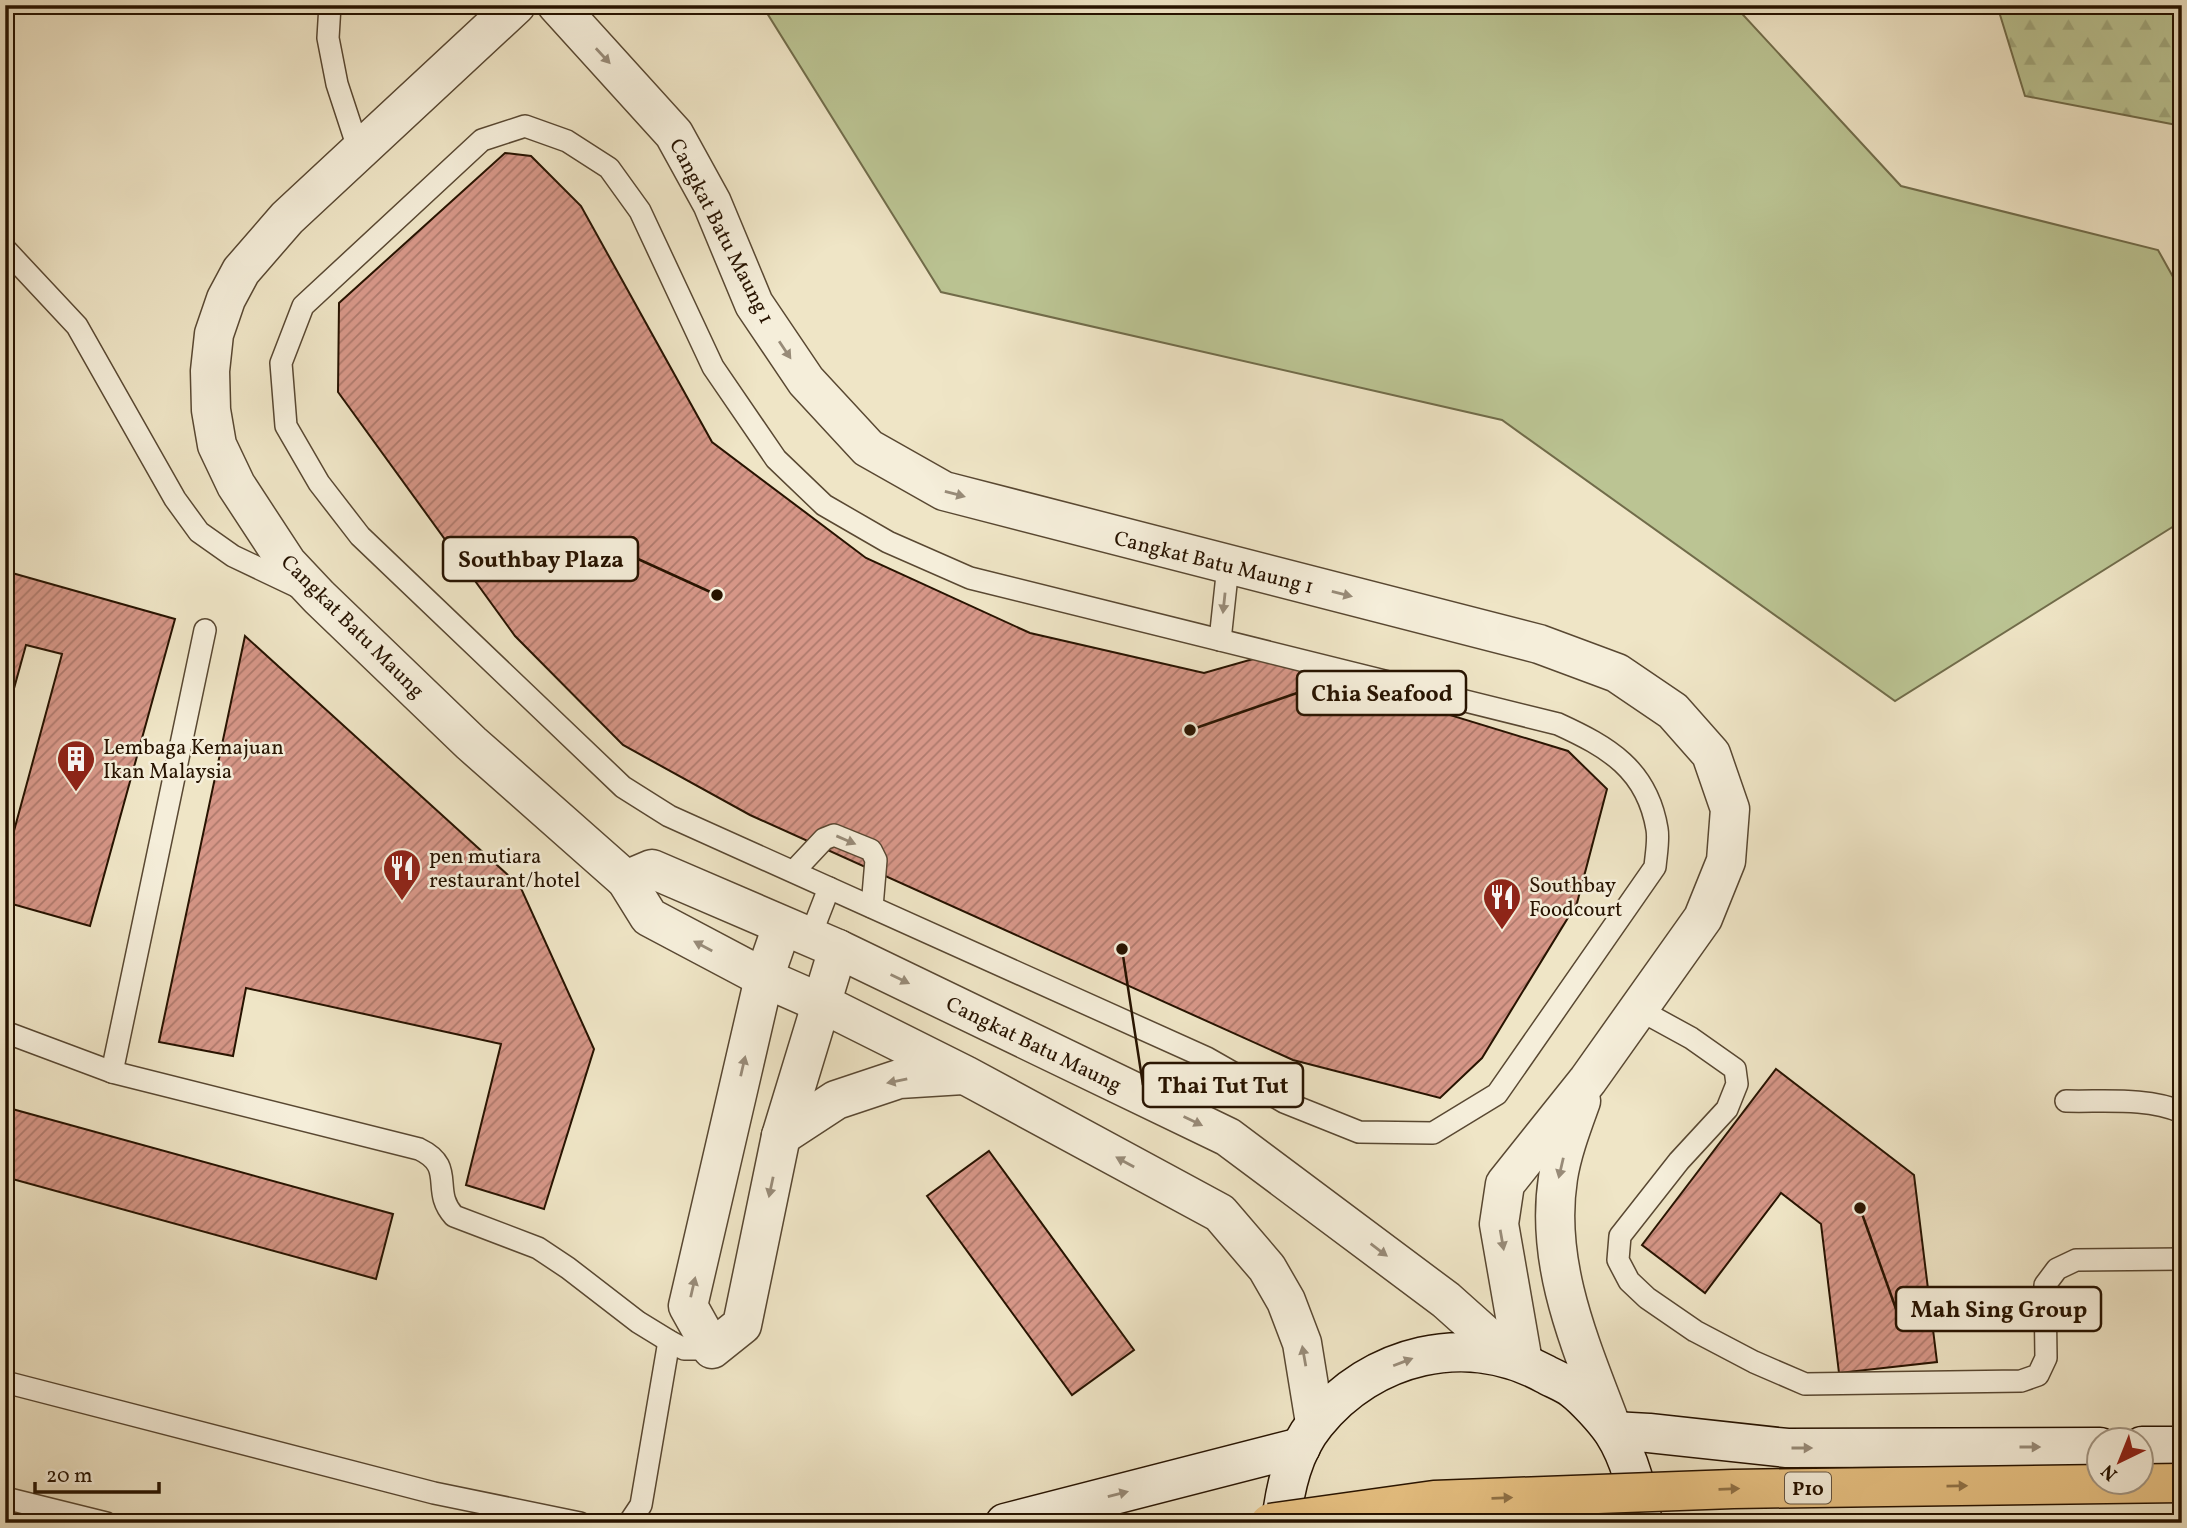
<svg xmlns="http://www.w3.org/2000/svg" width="2187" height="1528" viewBox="0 0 2187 1528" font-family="Vollkorn,serif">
  <defs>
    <pattern id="forest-firs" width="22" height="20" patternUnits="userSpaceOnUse" patternTransform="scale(1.75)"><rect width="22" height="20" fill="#bbc493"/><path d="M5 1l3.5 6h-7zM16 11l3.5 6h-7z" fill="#a1a87d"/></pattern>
    <pattern id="building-hatch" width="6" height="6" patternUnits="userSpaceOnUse" patternTransform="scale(1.75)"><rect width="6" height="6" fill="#d69687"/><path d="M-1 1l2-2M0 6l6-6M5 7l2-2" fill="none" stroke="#ae796c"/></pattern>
  </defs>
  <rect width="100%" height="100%" fill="#efe5c6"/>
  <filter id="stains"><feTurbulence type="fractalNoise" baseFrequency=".00286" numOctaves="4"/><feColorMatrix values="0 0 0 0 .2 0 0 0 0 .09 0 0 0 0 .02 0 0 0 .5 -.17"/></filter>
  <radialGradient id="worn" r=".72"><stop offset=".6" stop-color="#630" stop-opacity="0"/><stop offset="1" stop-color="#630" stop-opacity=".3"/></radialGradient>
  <polygon fill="#bbc493" stroke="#716c4a" stroke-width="2" points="762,5 1734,5 1901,186 2158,250 2182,293 2182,521 1895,701 1502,420 941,292"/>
  <polygon fill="url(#forest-firs)" stroke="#716c4a" stroke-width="2" points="1997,5 2182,5 2182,126 2025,96"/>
  <g fill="url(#building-hatch)" stroke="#271300" stroke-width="2">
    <polygon points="505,153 531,156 581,206 712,442 866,558 1030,633 1204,673 1260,657 1568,751 1607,789 1577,903 1482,1058 1440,1098 1293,1060 750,815 623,745 515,636 338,392 339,303"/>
    <polygon points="5,571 175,619 90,926 5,902 5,864 62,654 26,645 5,721"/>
    <polygon points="245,636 520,886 594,1049 544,1209 466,1185 501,1044 246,988 233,1056 159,1042"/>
    <polygon points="1776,1069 1914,1175 1937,1362 1839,1373 1821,1224 1781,1193 1705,1293 1642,1245"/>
    <polygon points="5,1107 393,1214 376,1279 5,1177"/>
    <polygon points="989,1151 1134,1350 1072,1395 927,1196"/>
  </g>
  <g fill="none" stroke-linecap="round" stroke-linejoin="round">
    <defs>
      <g id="lane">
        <polyline points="330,5 328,38 337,84 359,151"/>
        <path d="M 525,126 L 567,141 L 609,168 L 640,211 L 713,367 L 776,459 L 824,505 L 888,542 L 970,578 L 1558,724 C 1608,747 1647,769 1657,829 C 1659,840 1656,855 1655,867 L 1497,1094 L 1433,1133 L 1359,1132 L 1284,1102 L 1207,1058 L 669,816 L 623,787 L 360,536 L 319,483 L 286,426 L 281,363 L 303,306 L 482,140 Z"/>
        <polyline points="5,249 77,326 175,499 199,532 233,556 296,586"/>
        <polyline points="1220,640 1228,566"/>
        <polyline points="794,871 824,839 834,835 871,850 876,860 872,907"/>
        <polyline points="810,937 829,888"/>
        <polyline points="1638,1009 1691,1038 1735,1069 1737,1084 1727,1109 1679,1161 1620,1236 1618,1260 1629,1281 1647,1298 1695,1331 1754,1362 1805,1384 2021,1381 2038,1375 2046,1358 2045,1285 2057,1269 2076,1260 2182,1259"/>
        <path d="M 5,1032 L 112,1072 L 419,1149 C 457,1167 430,1190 454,1216 L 538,1248 L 568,1268 L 638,1322 L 669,1341 L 684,1349 L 712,1349"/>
        <polyline points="112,1072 205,630"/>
        <path d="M 2066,1101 C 2104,1102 2146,1097 2182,1112"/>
        <polyline points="5,1382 434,1493 580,1523"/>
        <polyline points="5,1498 106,1523"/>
        <polyline points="629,1523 641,1505 669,1341"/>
      </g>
      <g id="street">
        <polyline points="516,5 287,218 241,271 226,299 214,334 210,371 211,410 217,445 236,485 287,563 319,597 471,743 626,880 649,917 764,978 821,1003 965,1075 1220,1213 1267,1268 1286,1301 1302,1343 1315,1423"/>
        <polyline points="557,5 674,134 712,203 754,304 806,381 868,448 944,491 1539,644 1617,673 1673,711 1711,754 1730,809 1726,861 1703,918 1588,1080 1505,1184 1499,1224 1523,1362"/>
        <polyline points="626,880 652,869 838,949 1228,1137 1446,1300 1512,1359"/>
        <polyline points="782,926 764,978 688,1306 712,1349 742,1325 781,1136 838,949"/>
        <path d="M 1581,1101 C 1572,1126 1562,1152 1558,1178 C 1544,1267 1583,1350 1613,1431"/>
        <polyline points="781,1136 836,1100 899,1079 963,1075"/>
      </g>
      <g id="secondary">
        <polyline points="1613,1431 1649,1433 1787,1448 2100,1447"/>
        <polyline points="2142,1446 2182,1446"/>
        <polyline points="1005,1523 1301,1447"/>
        <path d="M 1281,1523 C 1285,1488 1293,1451 1316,1423 C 1372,1354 1466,1331 1545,1374 C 1554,1379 1565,1383 1573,1389 C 1585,1398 1605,1420 1613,1432 C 1631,1460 1637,1491 1643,1523"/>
      </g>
    </defs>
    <use href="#lane" stroke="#594832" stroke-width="24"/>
    <use href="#street" stroke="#594832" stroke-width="41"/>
    <use href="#secondary" stroke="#271300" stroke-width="41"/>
    <use href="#lane" stroke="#f5eeda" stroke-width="21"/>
    <use href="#street" stroke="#f5eeda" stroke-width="38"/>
    <use href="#secondary" stroke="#f5eeda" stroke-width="38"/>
    <defs>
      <polyline id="highway-bridge" points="1270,1523 1434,1500 1733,1489 2182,1483"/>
    </defs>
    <use href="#highway-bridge" stroke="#271300" stroke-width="41" stroke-linecap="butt"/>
    <use href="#highway-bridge" stroke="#e8c283" stroke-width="38"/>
  </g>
  <defs><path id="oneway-solid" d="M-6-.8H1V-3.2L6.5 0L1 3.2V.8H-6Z" transform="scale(1.75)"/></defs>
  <g fill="#988b78">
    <use href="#oneway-solid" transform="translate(603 56) rotate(47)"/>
    <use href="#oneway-solid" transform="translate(785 350) rotate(56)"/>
    <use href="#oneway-solid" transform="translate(955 494) rotate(15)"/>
    <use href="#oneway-solid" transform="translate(1342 594) rotate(14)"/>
    <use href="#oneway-solid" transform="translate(1224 603) rotate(96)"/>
    <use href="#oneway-solid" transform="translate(846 840) rotate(23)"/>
    <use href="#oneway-solid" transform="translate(703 946) rotate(-152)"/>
    <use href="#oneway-solid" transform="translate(900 979) rotate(26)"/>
    <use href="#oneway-solid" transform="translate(743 1066) rotate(-77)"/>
    <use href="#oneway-solid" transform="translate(897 1081) rotate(168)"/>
    <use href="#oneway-solid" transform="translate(1193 1121) rotate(26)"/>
    <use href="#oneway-solid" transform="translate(1125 1162) rotate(-151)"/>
    <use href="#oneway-solid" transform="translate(1561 1168) rotate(103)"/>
    <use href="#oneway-solid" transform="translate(771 1187) rotate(102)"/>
    <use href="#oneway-solid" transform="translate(1502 1240) rotate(80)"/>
    <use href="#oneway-solid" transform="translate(1379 1250) rotate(37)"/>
    <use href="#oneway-solid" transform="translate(693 1287) rotate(-77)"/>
    <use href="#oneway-solid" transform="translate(1304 1356) rotate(-100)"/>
    <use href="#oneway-solid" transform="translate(1403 1362) rotate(-21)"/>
    <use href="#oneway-solid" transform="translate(2030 1447)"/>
    <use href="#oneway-solid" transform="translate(1802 1448)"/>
    <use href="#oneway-solid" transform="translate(1118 1494) rotate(-14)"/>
  </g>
  <g fill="#917348">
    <use href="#oneway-solid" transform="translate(1957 1486) rotate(-1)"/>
    <use href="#oneway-solid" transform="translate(1729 1489) rotate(-2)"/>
    <use href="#oneway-solid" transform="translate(1502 1498) rotate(-2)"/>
  </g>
  <defs>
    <symbol id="building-pin" viewBox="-11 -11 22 30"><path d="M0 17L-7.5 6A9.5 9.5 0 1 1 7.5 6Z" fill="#8f2418" stroke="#f5eeda"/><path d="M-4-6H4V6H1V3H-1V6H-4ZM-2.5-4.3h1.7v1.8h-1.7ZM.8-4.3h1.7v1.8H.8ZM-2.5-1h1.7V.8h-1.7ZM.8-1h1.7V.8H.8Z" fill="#fff"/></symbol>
    <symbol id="restaurant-pin" viewBox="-11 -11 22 30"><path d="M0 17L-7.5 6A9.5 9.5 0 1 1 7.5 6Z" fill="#8f2418" stroke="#f5eeda"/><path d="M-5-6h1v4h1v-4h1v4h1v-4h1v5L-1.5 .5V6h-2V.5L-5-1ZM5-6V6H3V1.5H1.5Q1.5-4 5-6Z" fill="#fff"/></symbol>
  </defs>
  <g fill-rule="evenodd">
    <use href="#building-pin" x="54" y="737" width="44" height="60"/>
    <use href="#restaurant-pin" x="380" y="846" width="44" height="60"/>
    <use href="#restaurant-pin" x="1480" y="875" width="44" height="60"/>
  </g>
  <g text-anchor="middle" stroke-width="5" stroke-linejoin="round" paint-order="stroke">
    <rect fill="#f5eeda" stroke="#655541" stroke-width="2" x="1785" y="1472.5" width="46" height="31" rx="5"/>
    <g font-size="19" font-weight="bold" fill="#271300">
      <text x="1808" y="1495">P10</text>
    </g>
    <g font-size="21" fill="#271300" stroke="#f5eeda">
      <text transform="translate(722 231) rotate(63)" y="7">Cangkat Batu Maung 1</text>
      <text transform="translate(1214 562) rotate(14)" y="7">Cangkat Batu Maung 1</text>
      <text transform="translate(353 626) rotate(45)" y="7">Cangkat Batu Maung</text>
      <text transform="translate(1034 1044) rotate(26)" y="7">Cangkat Batu Maung</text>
    </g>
    <g font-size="21" fill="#271300" stroke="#f5eeda" text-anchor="start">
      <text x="103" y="754">Lembaga Kemajuan<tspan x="103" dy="24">Ikan Malaysia</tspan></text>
      <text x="429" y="863">pen mutiara<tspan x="429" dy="24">restaurant/hotel</tspan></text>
      <text x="1529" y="892">Southbay<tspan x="1529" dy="24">Foodcourt</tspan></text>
    </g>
  </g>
  <path fill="none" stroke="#271300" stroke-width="2.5" d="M717 595L638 559M1190 730L1297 693M1122 949L1143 1085M1860 1208L1896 1309"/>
  <g fill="#271300" stroke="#f5eeda" stroke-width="2.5">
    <circle cx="717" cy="595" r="7"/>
    <circle cx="1190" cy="730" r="7"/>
    <circle cx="1122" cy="949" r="7"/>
    <circle cx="1860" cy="1208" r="7"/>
  </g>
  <g fill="#f5eeda" stroke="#271300" stroke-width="2.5">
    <rect x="443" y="537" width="195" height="44" rx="7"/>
    <rect x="1297" y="671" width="169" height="44" rx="7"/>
    <rect x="1143" y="1063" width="160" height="44" rx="7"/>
    <rect x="1896" y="1287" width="205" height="44" rx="7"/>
  </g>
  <g font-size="23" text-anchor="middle" font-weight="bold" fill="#271300">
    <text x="541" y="567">Southbay Plaza</text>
    <text x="1382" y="701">Chia Seafood</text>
    <text x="1223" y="1093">Thai Tut Tut</text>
    <text x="1999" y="1317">Mah Sing Group</text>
  </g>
  <rect width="2187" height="1528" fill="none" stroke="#efe5c6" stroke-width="28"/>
  <rect x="7" y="7" width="2173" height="1514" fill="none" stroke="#271300" stroke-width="3.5"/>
  <rect x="14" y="14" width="2159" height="1500" fill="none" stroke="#271300" stroke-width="2"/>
  <g transform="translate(2120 1461) rotate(223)"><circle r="33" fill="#f5eeda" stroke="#a39683" stroke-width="2"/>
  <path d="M0-5L12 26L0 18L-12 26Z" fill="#8f2418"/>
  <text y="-10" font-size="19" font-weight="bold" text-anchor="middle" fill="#271300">N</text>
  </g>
  <path d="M35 1482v10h124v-10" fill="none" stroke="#271300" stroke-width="3.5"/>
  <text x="46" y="1482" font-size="21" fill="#271300" stroke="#f5eeda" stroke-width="5" paint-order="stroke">20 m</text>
  <rect width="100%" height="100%" filter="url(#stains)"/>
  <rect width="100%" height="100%" fill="url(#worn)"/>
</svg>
